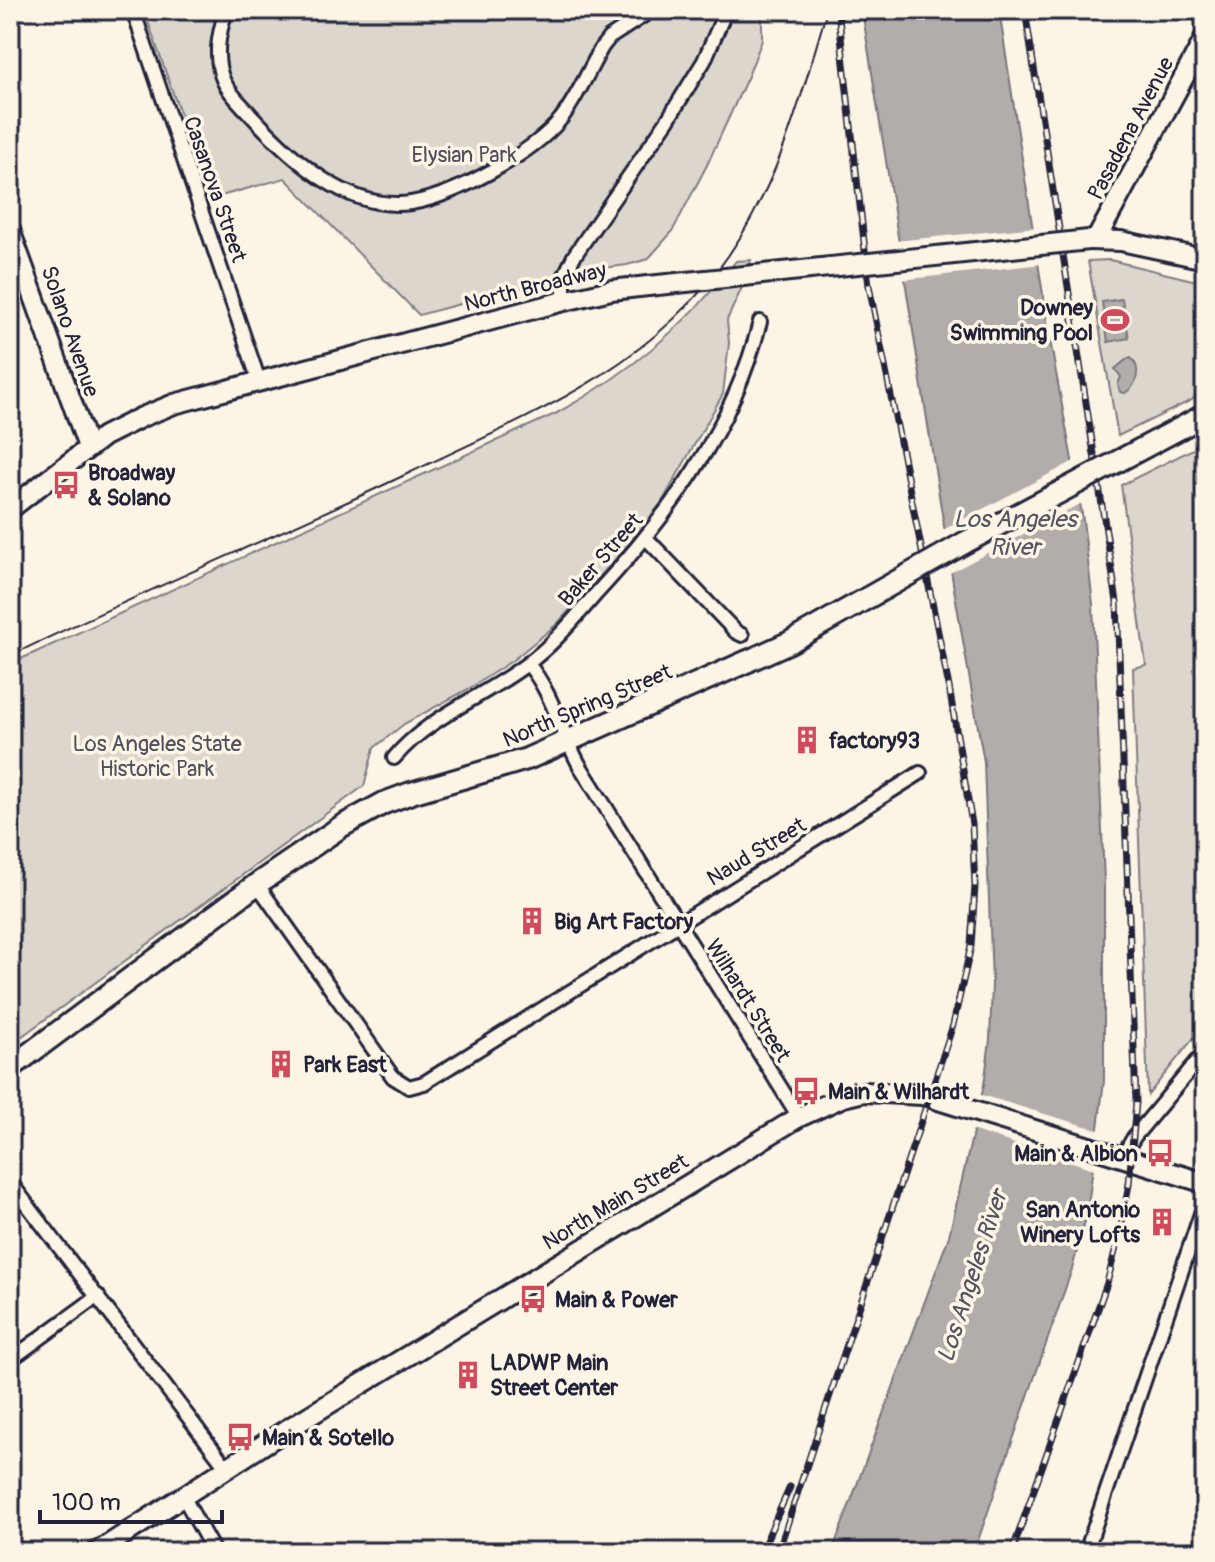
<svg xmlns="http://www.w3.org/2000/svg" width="1215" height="1562" viewBox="0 0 1215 1562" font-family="Pangolin,sans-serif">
  <rect width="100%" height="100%" fill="#fcf5e5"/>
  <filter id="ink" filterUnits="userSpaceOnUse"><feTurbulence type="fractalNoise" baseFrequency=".0125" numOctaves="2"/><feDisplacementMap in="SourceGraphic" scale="16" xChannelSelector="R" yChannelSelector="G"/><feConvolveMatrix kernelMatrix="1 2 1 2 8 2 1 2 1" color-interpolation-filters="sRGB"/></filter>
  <g filter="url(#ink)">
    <g fill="#dcd6cc" stroke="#7f7c84" stroke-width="2">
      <polygon points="144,10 762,10 762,40 748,76 707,165 672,232 648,259 627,265 588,270 419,315 285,178 210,199"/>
      <path d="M 751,260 L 745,281 L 727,320 L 729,343 L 723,394 L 662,502 L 628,545 L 557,624 L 513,660 L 470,688 L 404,724 L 374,748 L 364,786 L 10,1045 L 10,664 L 557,413 C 628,374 687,326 736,261 Z"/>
      <polygon points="1110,260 1205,283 1205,386 1192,400 1118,436 1088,261"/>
      <polygon points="1205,443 1205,1024 1148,1095 1133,668 1146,665 1121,485"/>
    </g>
    <g fill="#b2adab" stroke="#78757e" stroke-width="2">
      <polygon points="862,10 999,10 1050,340 1083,520 1093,604 1104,882 1104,1081 1087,1214 1072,1269 974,1552 832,1552 949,1236 984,1085 990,1040 992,983 984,762 953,583"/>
      <polygon points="1122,299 1129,338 1108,342 1102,302"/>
      <path d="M 1131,358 C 1142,368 1137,386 1125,393 L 1120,392 L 1118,384 L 1121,377 L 1115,369 L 1127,359 Z"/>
    </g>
    <g fill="#fcf5e5">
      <polygon points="1037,227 1042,264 901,280 895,241"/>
      <polygon points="1076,460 1084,502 948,574 941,531"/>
      <polygon points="978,1094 1102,1131 1097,1170 971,1130"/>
    </g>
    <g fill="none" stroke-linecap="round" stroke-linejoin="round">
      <defs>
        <g id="minor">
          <polyline points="133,10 259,381"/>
          <path d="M 226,10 C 219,33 213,58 224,82 C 230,94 242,105 251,115 C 291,158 347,212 411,203 C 454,196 531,154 559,121 C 574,104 590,68 602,47 L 609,38 L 652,10"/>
          <polyline points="564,301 564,277 574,256 667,121 704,61 726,10"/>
          <polyline points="647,539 736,632 742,635"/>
          <path d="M 528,664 C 552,692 562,734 580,766 L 799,1117"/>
          <path d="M 394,758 C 429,716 484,697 527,664 C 553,645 574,619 595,595 C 669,515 733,429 760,322"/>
          <polyline points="257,884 393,1077 409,1087 424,1083 920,773"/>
          <polyline points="1122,1158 1134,1137 1205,1052"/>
          <polyline points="10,1182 227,1468"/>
          <polyline points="10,1360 98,1296"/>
          <polyline points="183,1496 214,1552"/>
          <polyline points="1086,1552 1205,1202"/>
        </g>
        <g id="secondary">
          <polyline points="10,230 88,447"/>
          <polyline points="1089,240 1121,241 1205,259"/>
          <polyline points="1096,240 1205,38"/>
          <polyline points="10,509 104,436 142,417 174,404 564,301 611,290 648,286"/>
          <polyline points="97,1552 286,1430 799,1117 843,1097 864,1092 922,1095 1205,1183"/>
        </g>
        <polyline id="primary" points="10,1068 257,884 342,826 384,803 411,793 527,759 748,661"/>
      </defs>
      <use href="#minor" stroke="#22223b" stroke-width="18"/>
      <use href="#secondary" stroke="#22223b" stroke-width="24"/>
      <use href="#primary" stroke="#22223b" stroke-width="26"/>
      <use href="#minor" stroke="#fcf5e5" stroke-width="12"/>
      <use href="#secondary" stroke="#fcf5e5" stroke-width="18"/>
      <use href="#primary" stroke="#fcf5e5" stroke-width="20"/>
      <path stroke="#22223b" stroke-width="2" d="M 10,656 C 141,592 275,537 407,474 C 525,418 651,369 728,256 C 779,183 802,94 827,10"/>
      <defs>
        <g id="rail">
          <polyline points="761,1552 790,1487"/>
          <polyline points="778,1552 953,1025 971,946 975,886 972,824 949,687 869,286 838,10"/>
          <polyline points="1012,1552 1107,1283 1121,1228 1129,1184 1136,1102 1117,602 1025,10"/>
        </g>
      </defs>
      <use href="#rail" stroke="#22223b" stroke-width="7"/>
      <use href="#rail" stroke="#fcf5e5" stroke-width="4" stroke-dasharray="12" stroke-linecap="butt"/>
      <defs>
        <polyline id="secondary-bridge" points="648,286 1089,240"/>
        <polyline id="primary-bridge" points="748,661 790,642 966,542 1205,415"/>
      </defs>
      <use href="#secondary-bridge" stroke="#22223b" stroke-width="24" stroke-linecap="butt"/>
      <use href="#primary-bridge" stroke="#22223b" stroke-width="26" stroke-linecap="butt"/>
      <use href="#secondary-bridge" stroke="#fcf5e5" stroke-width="18"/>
      <use href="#primary-bridge" stroke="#fcf5e5" stroke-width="20"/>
    </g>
  </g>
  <defs>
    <symbol id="stadium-bare" viewBox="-9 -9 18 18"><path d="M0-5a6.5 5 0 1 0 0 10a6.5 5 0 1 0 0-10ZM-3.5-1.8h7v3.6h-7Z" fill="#d1495b" stroke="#fcf5e5" stroke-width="2.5" paint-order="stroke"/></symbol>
    <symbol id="bus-bare" viewBox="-9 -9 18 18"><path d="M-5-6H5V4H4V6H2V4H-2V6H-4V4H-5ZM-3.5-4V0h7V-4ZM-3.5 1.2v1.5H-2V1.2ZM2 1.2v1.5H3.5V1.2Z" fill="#d1495b" stroke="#fcf5e5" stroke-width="2.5" paint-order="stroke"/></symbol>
    <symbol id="building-bare" viewBox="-9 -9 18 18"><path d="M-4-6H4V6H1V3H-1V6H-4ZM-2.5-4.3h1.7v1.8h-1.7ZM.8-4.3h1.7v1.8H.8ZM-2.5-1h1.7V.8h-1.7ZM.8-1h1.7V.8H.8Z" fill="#d1495b" stroke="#fcf5e5" stroke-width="2.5" paint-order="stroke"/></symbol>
  </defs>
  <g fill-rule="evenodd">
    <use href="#stadium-bare" x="1095" y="300" width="40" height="40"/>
    <use href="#bus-bare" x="46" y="465" width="40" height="40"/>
    <use href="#building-bare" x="787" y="720" width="40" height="40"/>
    <use href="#building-bare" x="512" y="901" width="40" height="40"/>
    <use href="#building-bare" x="261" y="1044" width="40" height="40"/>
    <use href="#bus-bare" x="786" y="1071" width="40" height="40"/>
    <use href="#bus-bare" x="1140" y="1133" width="40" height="40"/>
    <use href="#building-bare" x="1142" y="1202" width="40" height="40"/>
    <use href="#bus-bare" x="513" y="1279" width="40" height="40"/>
    <use href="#building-bare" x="448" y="1355" width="40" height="40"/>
    <use href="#bus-bare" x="220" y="1417" width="40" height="40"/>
  </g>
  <g text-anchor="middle" stroke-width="7" stroke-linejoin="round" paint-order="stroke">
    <g font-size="22" fill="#22223b" stroke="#fcf5e5">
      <text transform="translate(1130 128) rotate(-62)" y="8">Pasadena Avenue</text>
      <text transform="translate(216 189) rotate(71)" y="8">Casanova Street</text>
      <text transform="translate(535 286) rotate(-14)" y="8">North Broadway</text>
      <text transform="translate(71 331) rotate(71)" y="8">Solano Avenue</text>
      <text transform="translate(600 559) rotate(-49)" y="8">Baker Street</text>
      <text transform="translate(587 705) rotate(-23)" y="8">North Spring Street</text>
      <text transform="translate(756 851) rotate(-31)" y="8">Naud Street</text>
      <text transform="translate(749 1000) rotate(58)" y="8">Wilhardt Street</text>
      <text transform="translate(615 1201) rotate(-31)" y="8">North Main Street</text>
    </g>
    <g font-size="22" fill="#504f5f" stroke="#fcf5e5">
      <text x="464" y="162">Elysian Park</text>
      <text x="157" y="751">Los Angeles State<tspan x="157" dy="25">Historic Park</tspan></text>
    </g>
    <g font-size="22" font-weight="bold" fill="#22223b" stroke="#fcf5e5" text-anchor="start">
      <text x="1093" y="315" text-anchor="end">Downey<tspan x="1093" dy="25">Swimming Pool</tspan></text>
      <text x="88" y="480">Broadway<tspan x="88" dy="25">&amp; Solano</tspan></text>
      <text x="829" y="748">factory93</text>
      <text x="554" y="929">Big Art Factory</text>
      <text x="303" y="1072">Park East</text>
      <text x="828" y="1099">Main &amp; Wilhardt</text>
      <text x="1138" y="1161" text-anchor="end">Main &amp; Albion</text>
      <text x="1140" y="1217" text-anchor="end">San Antonio<tspan x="1140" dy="25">Winery Lofts</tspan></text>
      <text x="555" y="1307">Main &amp; Power</text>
      <text x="490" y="1370">LADWP Main<tspan x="490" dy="25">Street Center</tspan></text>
      <text x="262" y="1445">Main &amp; Sotello</text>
    </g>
    <g font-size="24" font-style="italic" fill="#545362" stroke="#fcf5e5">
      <text x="1015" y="527">Los Angeles<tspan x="1015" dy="28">River</tspan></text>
      <text transform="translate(972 1276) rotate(-72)" y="8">Los Angeles River</text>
    </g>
  </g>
  <rect width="1215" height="1562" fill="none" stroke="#fcf5e5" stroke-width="40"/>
  <rect x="20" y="20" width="1175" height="1522" fill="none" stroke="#22223b" stroke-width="3" filter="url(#ink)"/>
  <path d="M40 1510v12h182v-12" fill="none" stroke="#22223b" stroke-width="4"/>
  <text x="52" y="1510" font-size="24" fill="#22223b" stroke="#fcf5e5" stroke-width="6" paint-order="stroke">100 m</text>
</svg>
